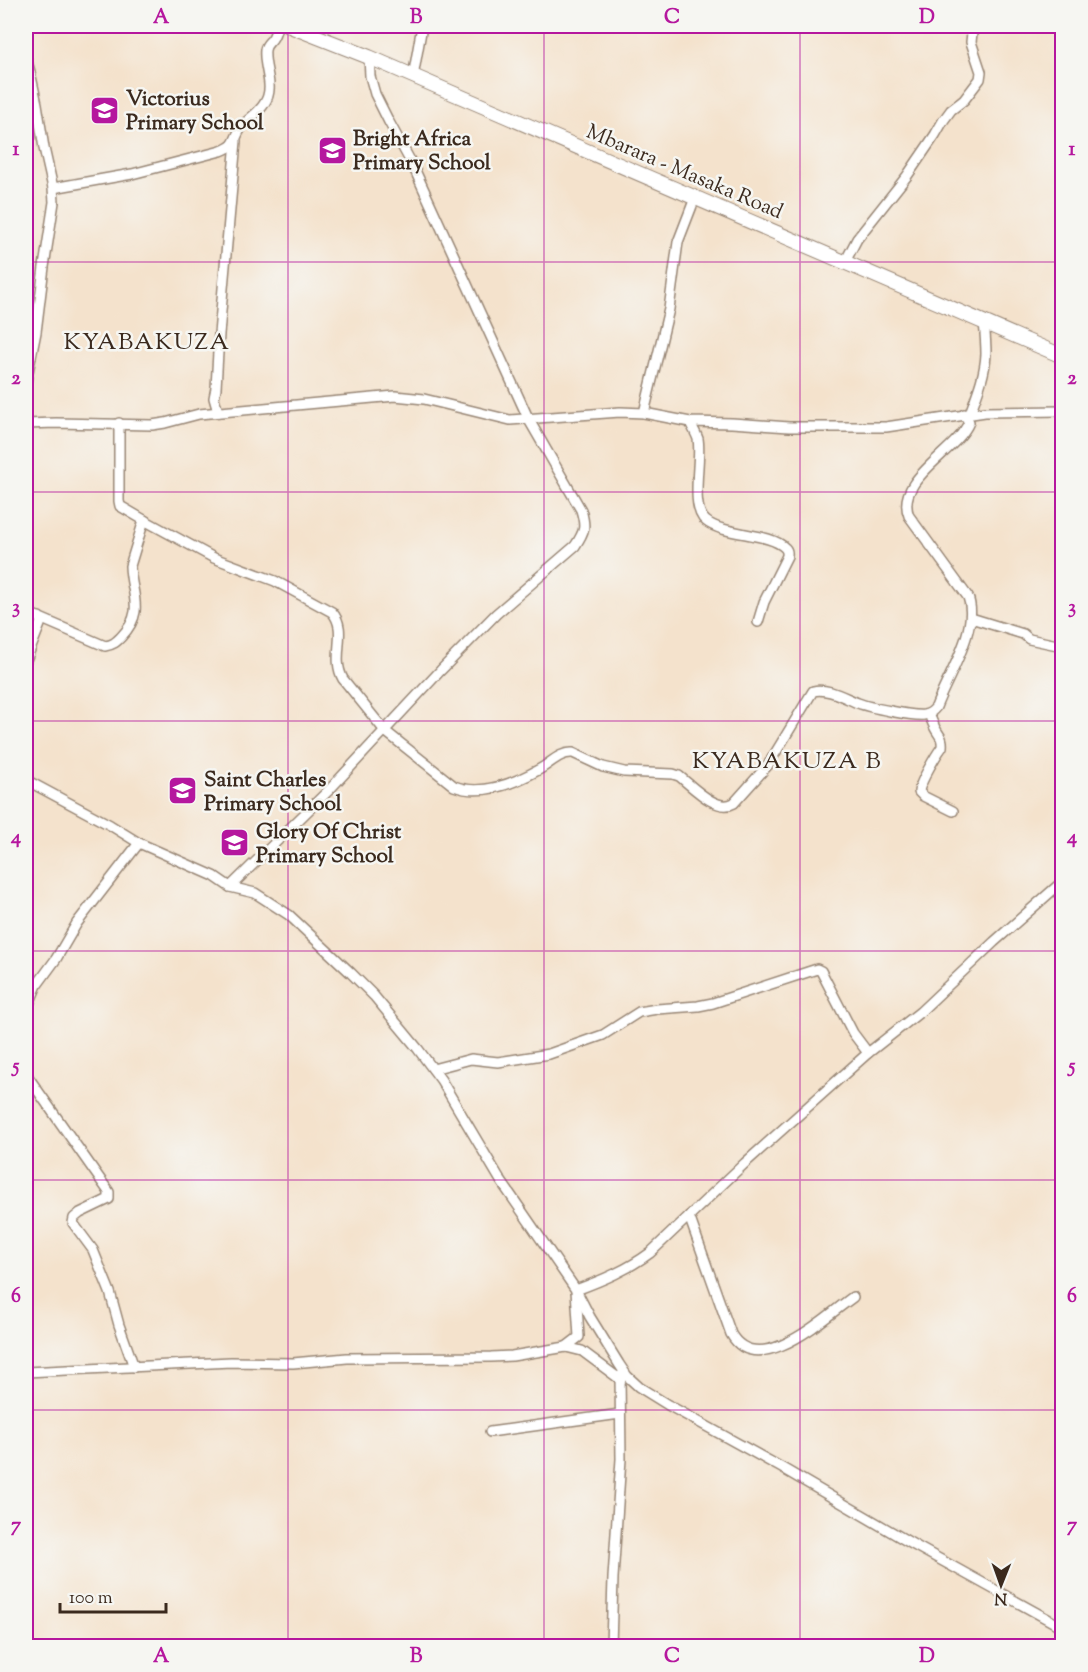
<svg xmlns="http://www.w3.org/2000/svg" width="1088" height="1672" viewBox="0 0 1088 1672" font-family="'Sorts Mill Goudy',serif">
  <rect width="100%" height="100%" fill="#f6f6f2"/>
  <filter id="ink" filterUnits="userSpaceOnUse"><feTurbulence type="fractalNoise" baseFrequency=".0167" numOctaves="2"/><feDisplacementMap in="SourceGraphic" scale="12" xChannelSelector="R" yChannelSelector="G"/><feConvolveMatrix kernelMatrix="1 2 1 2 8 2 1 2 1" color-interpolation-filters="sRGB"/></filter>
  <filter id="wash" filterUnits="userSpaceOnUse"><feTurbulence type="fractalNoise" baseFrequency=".008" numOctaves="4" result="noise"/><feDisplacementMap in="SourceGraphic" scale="24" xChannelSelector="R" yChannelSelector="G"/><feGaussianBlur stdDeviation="1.35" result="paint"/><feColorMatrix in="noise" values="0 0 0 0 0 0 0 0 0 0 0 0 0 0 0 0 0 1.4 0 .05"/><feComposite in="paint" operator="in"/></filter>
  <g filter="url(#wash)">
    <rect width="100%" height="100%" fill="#f4e2cc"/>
  </g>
  <g filter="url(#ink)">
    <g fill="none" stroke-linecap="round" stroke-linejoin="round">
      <defs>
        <g id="minor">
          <polyline points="26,58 30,72 37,104 44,148 53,188 54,202 44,267 36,332 26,382"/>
          <polyline points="413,77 422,26"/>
          <path d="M 53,188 L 132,174 L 221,151 C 238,144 232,142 241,128 C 247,119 258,114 264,104 C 276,87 263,69 265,50 C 266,44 269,43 272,39 C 275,35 276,30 277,26"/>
          <polyline points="845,262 857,239 907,176 935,135 943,121 951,110 964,100 980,79 981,72 971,42 972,33 976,26"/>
          <polyline points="218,412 214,398 216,388 219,334 236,141"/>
          <polyline points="644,413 669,309 678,242 695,198"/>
          <path d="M 970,413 C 977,394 985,375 986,354 C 986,343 985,332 984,321"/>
          <path d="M 690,422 C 692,427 696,433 698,439 C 702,459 689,508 706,521 C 724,536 770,532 785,548 C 788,551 787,552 787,556 L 764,602 L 758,622"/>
          <polyline points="26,424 56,423 152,425 165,423 199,414 395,396 424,399 510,420 620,412 644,413 690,422 732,423 789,427 886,427 985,412 1062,411"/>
          <path d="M 144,520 L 214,558 L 275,581 L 332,612 C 349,631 330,656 343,679 L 385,731 L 454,786 C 482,797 515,783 540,769 C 551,763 560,752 573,753 L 603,767 L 624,772 L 673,774 L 679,776 C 693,787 717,813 734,803 L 768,765 L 813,691 C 827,687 845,698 858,703 C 868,707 915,717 924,715 C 930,714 933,711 936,707 C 947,677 980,628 968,597 L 909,516 C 894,479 957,452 969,422 L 964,414"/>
          <path d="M 26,612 L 105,646 C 113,645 116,642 121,637 C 146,611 131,595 130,566 L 144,520 L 120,506 L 119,501 L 119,423"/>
          <polyline points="971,618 1023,634 1029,639 1062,646"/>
          <polyline points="26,660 41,622 39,617"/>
          <path d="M 929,714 C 931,719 933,724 935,728 C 939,736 943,737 942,747 C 936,755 919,784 919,792 L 923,796 L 953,811"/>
          <polyline points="26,780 110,825 139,843 214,876 230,887 255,893 289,915 351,973 374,996 418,1049 441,1080 501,1181 576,1290 590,1317 619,1364 627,1376 639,1387 668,1405 782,1468 914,1545 1062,1627"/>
          <path d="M 230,887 L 330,789 L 441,670 L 496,614 L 575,546 C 585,531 586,527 581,510 L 529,420 L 413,166 L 389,122 L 375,94 L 370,76 L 369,57"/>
          <polyline points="26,1011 37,985 56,959 77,923 139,843"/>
          <polyline points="433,1069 471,1059 498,1062 549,1054 603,1035 639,1012 657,1009 698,1006 713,1003 817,969 821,971 853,1033 868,1053"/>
          <polyline points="26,1074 109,1192 109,1199 80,1213 74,1218 73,1223 93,1250 110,1292 119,1325 134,1367"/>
          <path d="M 689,1216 L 731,1334 C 758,1381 826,1316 853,1297"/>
          <path d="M 566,1347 L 579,1337 L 576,1290 C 603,1280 627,1270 650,1253 L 745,1163 L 868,1053 L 920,1012 L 994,942 L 1062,882"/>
          <polyline points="26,1372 231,1362 293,1363 347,1358 491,1357 512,1356 566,1347 582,1351 621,1380"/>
          <polyline points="490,1432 620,1414"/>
          <polyline points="611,1646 613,1578 621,1459 620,1376"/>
        </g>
        <polyline id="highway" points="290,26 369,57 1062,356"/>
      </defs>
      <use href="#minor" stroke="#988675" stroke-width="12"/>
      <use href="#highway" stroke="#988675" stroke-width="16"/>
      <use href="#minor" stroke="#fff" stroke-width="9"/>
      <use href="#highway" stroke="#fff" stroke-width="14"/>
    </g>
  </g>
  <path fill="none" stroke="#b5179e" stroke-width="1.5" stroke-opacity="0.55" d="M 288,26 L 288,1646M 544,26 L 544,1646M 800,26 L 800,1646M 26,262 L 1062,262M 26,492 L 1062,492M 26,721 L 1062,721M 26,951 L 1062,951M 26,1180 L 1062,1180M 26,1410 L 1062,1410"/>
  <defs>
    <symbol id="school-square" viewBox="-11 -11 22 22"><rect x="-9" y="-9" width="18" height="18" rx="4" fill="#b5179e" stroke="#f6f6f2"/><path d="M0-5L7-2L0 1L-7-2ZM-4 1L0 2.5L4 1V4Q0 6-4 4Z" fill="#fff"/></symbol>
  </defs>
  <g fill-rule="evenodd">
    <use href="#school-square" x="88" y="94" width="33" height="33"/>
    <use href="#school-square" x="316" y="134" width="33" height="33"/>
    <use href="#school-square" x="166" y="774" width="33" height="33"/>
    <use href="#school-square" x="218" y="826" width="33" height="33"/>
  </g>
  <g text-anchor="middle" stroke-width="5" stroke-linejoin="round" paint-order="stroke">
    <g font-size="21" font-weight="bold" fill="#3b2a1e" stroke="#f6f6f2" text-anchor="start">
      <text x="126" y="105">Victorius<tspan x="126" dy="24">Primary School</tspan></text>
      <text x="353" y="145">Bright Africa<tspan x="353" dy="24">Primary School</tspan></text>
      <text x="204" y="786">Saint Charles<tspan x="204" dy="24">Primary School</tspan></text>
      <text x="256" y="838">Glory Of Christ<tspan x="256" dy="24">Primary School</tspan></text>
    </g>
    <g font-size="21" fill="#3b2a1e" stroke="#f6f6f2">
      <text transform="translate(685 171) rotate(23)" y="7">Mbarara - Masaka Road</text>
    </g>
    <g font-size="24" letter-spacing="1.5" fill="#3b2a1e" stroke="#f6f6f2">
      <text x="147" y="349">KYABAKUZA</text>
      <text x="787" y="768">KYABAKUZA B</text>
    </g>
  </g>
  <rect width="1088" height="1672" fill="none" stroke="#f6f6f2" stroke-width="66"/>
  <g transform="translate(1001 1585) rotate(181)" stroke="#f6f6f2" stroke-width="4.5" paint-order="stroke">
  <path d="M0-4.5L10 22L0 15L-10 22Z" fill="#3b2a1e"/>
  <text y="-9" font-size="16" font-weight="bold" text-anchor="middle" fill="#3b2a1e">N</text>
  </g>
  <path d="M60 1603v9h106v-9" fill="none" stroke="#3b2a1e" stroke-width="3"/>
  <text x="69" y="1603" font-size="18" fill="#3b2a1e" stroke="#f6f6f2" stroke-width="4.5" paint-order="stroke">100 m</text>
  <rect x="33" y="33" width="1022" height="1606" fill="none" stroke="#b5179e" stroke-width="2"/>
  <g font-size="20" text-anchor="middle" font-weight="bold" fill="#b5179e">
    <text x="161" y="23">A</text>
    <text x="416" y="23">B</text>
    <text x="672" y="23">C</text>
    <text x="927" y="23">D</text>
    <text x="16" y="155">1</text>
    <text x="1072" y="155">1</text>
    <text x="16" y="384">2</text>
    <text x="1072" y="384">2</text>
    <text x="16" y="613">3</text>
    <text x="1072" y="613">3</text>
    <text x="16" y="843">4</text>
    <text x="1072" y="843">4</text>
    <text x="16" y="1072">5</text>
    <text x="1072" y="1072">5</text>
    <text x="16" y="1302">6</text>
    <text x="1072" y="1302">6</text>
    <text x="16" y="1531">7</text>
    <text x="1072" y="1531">7</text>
    <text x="161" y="1662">A</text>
    <text x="416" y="1662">B</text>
    <text x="672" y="1662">C</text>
    <text x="927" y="1662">D</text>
  </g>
</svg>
